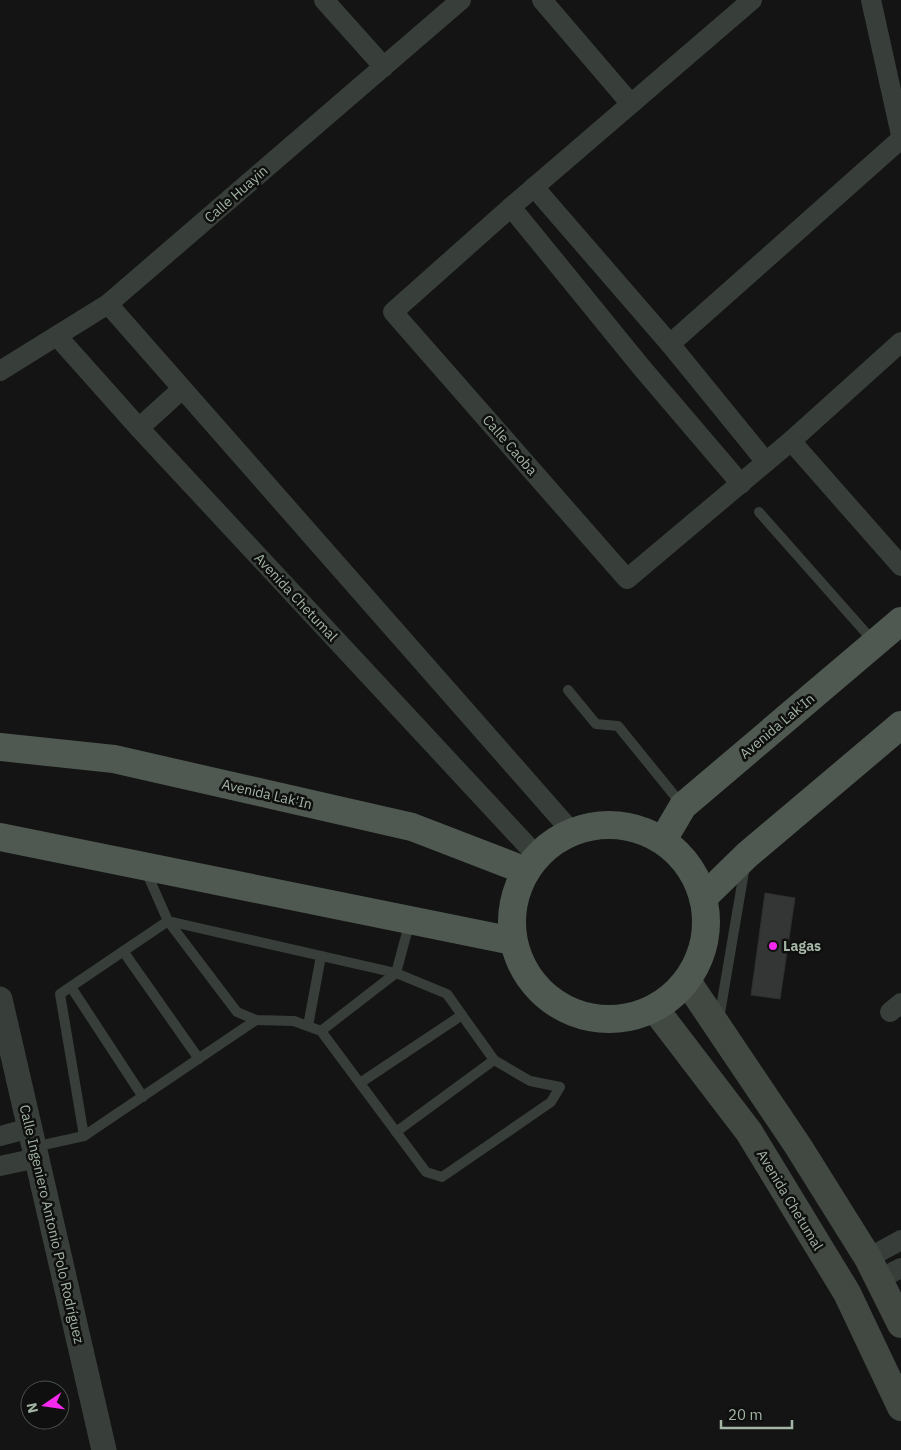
<svg xmlns="http://www.w3.org/2000/svg" width="901" height="1450" viewBox="0 0 901 1450" font-family="'IBM Plex Sans',sans-serif">
  <rect width="100%" height="100%" fill="#131413"/>
  <polygon fill="#333634" stroke="#2d302e" points="765,893 795,898 780,999 751,995"/>
  <g fill="none" stroke-linecap="round" stroke-linejoin="round">
    <g stroke="#383e39" stroke-width="10">
      <polyline points="759,512 874,642"/>
      <polyline points="568,690 596,724 618,726 683,806"/>
      <polyline points="123,951 199,1059"/>
      <polyline points="71,987 143,1097"/>
      <polyline points="719,1019 745,866"/>
      <polyline points="308,1026 321,956"/>
      <polyline points="321,1031 396,973 410,921"/>
      <polyline points="360,1083 462,1015"/>
      <polyline points="396,1132 494,1060"/>
      <polyline points="84,1136 60,994 168,921 396,973 447,994 494,1060 530,1081 560,1087 551,1102 442,1177 426,1172 321,1031 294,1021 256,1020 237,1012 168,921 145,869"/>
      <polyline points="34,1147 84,1136 256,1020"/>
    </g>
    <g stroke="#383e39" stroke-width="20">
      <polyline points="324,0 384,67"/>
      <polyline points="542,0 631,104"/>
      <polyline points="752,0 511,207 393,312 627,579 791,441 901,342"/>
      <polyline points="871,0 901,135"/>
      <polyline points="534,187 670,344 766,462"/>
      <polyline points="511,207 642,368 741,484"/>
      <polyline points="108,304 572,832"/>
      <polyline points="57,336 139,428 537,856"/>
      <polyline points="670,344 901,139"/>
      <polyline points="0,371 108,304 461,0"/>
      <polyline points="139,428 182,389"/>
      <polyline points="791,441 901,566"/>
      <polyline points="890,1012 901,1003"/>
      <polyline points="0,1136 30,1128"/>
      <polyline points="0,1166 37,1158"/>
      <polyline points="868,1258 901,1240"/>
      <polyline points="879,1279 901,1268"/>
    </g>
    <polyline stroke="#383e39" stroke-width="25" points="0,999 104,1450"/>
    <g stroke="#424943" stroke-width="28">
      <polyline points="687,981 798,1146 868,1258 901,1324"/>
      <polyline points="655,1009 749,1132 847,1293 901,1407"/>
    </g>
    <g stroke="#4f5951" stroke-width="28">
      <polyline points="0,747 114,759 412,827 526,871"/>
      <circle cx="609" cy="922" r="97"/>
      <polyline points="0,837 513,941"/>
      <polyline points="663,840 683,806 901,621"/>
      <polyline points="703,898 747,855 901,725"/>
    </g>
  </g>
  <circle fill="#f629ee" stroke="#0e0f0e" stroke-width="2" cx="773" cy="946" r="5"/>
  <g text-anchor="middle" stroke-width="5" stroke-linejoin="round" paint-order="stroke">
    <g font-size="14" fill="#a4b5a5" stroke="#0e0f0e">
      <text transform="translate(236 194) rotate(-41)" y="5">Calle Huayin</text>
      <text transform="translate(510 445) rotate(49)" y="5">Calle Caoba</text>
      <text transform="translate(296 597) rotate(47)" y="5">Avenida Chetumal</text>
      <text transform="translate(777 726) rotate(-40)" y="5">Avenida Lak'In</text>
      <text transform="translate(267 794) rotate(13)" y="5">Avenida Lak'In</text>
      <text transform="translate(790 1200) rotate(59)" y="5">Avenida Chetumal</text>
      <text transform="translate(52 1224) rotate(77)" y="5">Calle Ingeniero Antonio Polo Rodríguez</text>
    </g>
    <g font-size="14" font-weight="bold" fill="#a4b5a5" stroke="#0e0f0e" text-anchor="start">
      <text x="783" y="951">Lagas</text>
    </g>
  </g>
  <g transform="translate(45 1405) rotate(257)"><circle r="24" fill="#0e0f0e" stroke="#4a514a"/>
  <path d="M0-4L9 19L0 12L-9 19Z" fill="#f629ee"/>
  <text y="-8" font-size="14" font-weight="bold" text-anchor="middle" fill="#a4b5a5">N</text>
  </g>
  <path d="M721 1420v8h71v-8" fill="none" stroke="#a4b5a5" stroke-width="2.5"/>
  <text x="728" y="1420" font-size="15" fill="#a4b5a5" stroke="#0e0f0e" stroke-width="4" paint-order="stroke">20 m</text>
</svg>
